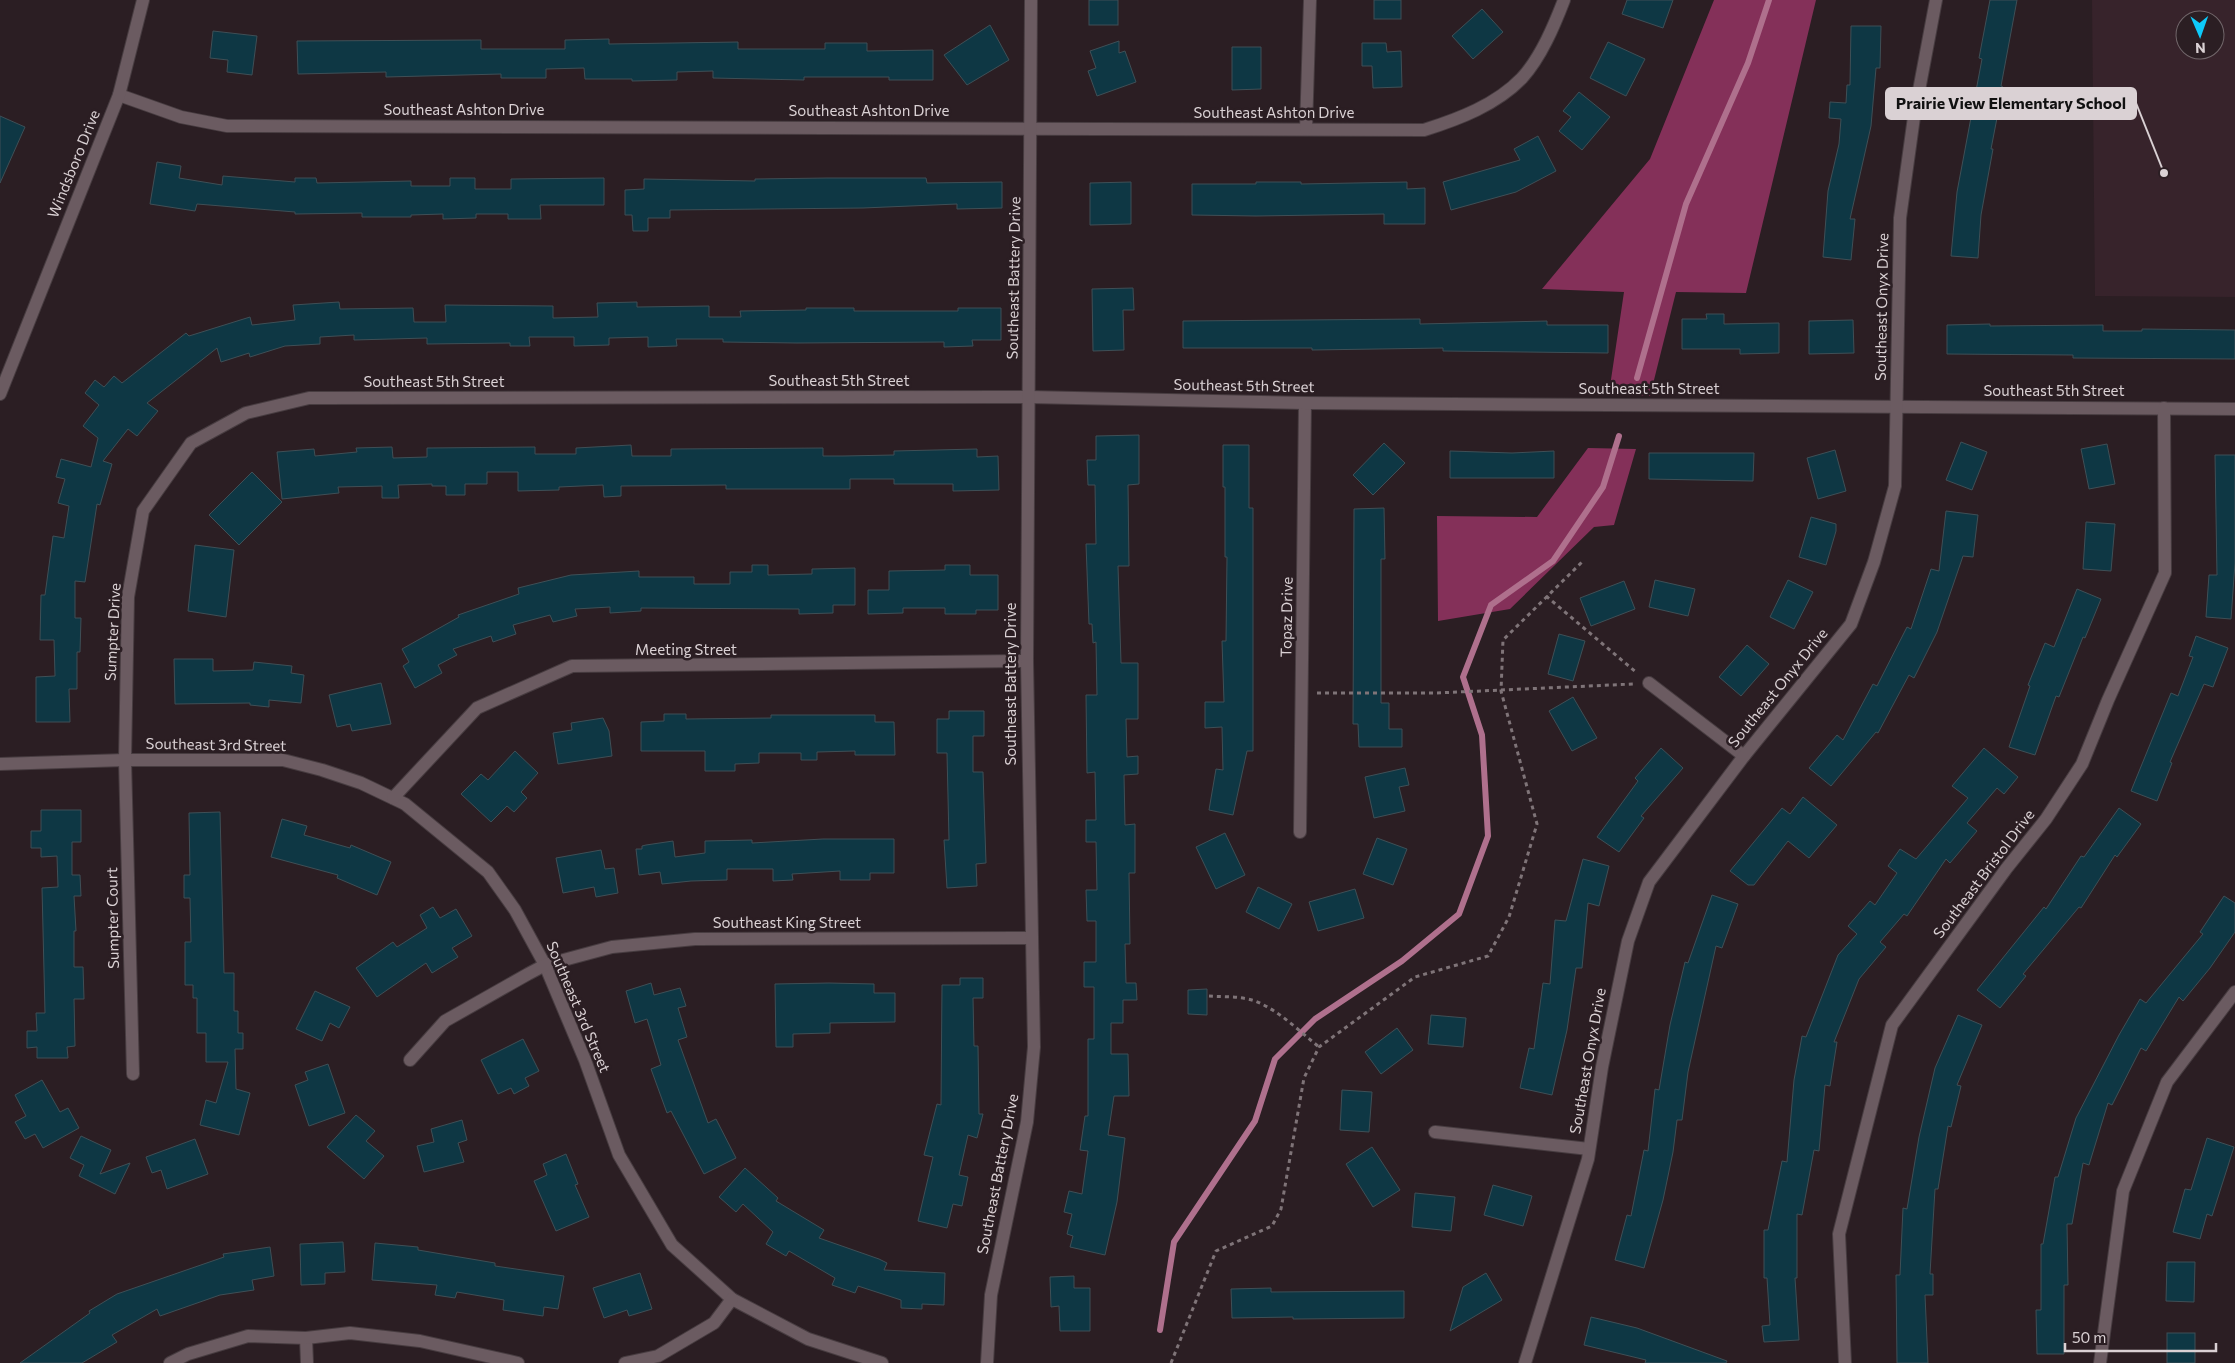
<svg xmlns="http://www.w3.org/2000/svg" width="2235" height="1363" viewBox="0 0 2235 1363" font-family="Commissioner,sans-serif">
  <rect width="100%" height="100%" fill="#2b1e23"/>
  <path fill="#37232b" fill-rule="evenodd" d="M 2092,0 L 2235,0 L 2235,297 L 2095,296 ZM 2185,20 L 2215,20 L 2215,50 L 2185,50 Z"/>
  <g fill="#843059">
    <polygon points="1714,0 1816,0 1746,293 1676,292 1650,396 1609,393 1624,292 1542,289 1650,159"/>
    <polygon points="1588,448 1636,449 1614,525 1594,527 1510,609 1438,621 1437,516 1537,517"/>
  </g>
  <g fill="none" stroke-linecap="round" stroke-linejoin="round">
    <g stroke="#af708d" stroke-width="6">
      <polyline points="1637,378 1686,204 1748,63 1769,0"/>
      <polyline points="1160,1330 1174,1242 1255,1121 1275,1059 1315,1019 1402,961 1459,914 1488,836 1482,735 1463,677 1491,605 1553,561 1603,487 1619,436"/>
    </g>
  </g>
  <g fill="#0e3744" stroke="#3f4f56">
    <rect x="1089" y="0" width="29" height="25"/>
    <rect x="1374" y="0" width="27" height="19"/>
    <polygon points="1627,0 1673,0 1663,28 1622,14"/>
    <polygon points="1990,0 2017,0 2001,86 2003,87 1991,149 1993,149 1981,215 1978,258 1951,256 1957,192 1982,59 1979,58"/>
    <polygon points="1482,9 1503,32 1473,59 1452,36"/>
    <polygon points="990,25 1009,60 967,85 944,55"/>
    <polygon points="1851,26 1881,26 1880,68 1876,68 1871,126 1850,219 1855,219 1851,260 1823,257 1828,191 1839,144 1841,119 1829,118 1830,102 1846,103 1847,85 1850,85"/>
    <polygon points="213,31 257,36 252,75 227,72 228,60 210,58"/>
    <polygon points="609,39 609,44 738,42 738,49 825,49 825,43 867,43 867,51 933,50 933,80 889,80 889,77 804,77 804,80 713,78 713,71 677,72 677,80 632,81 632,79 585,79 584,68 546,69 546,78 501,78 501,74 386,77 386,72 298,74 297,41 481,40 481,49 565,49 565,40"/>
    <polygon points="1119,41 1119,53 1125,51 1136,82 1097,96 1088,71 1096,68 1090,51"/>
    <polygon points="1608,42 1645,59 1626,96 1590,78"/>
    <polygon points="1362,43 1386,43 1387,52 1401,51 1402,87 1373,88 1372,66 1362,66"/>
    <polygon points="1232,47 1261,47 1261,89 1232,90"/>
    <polygon points="1579,92 1610,117 1582,150 1559,131 1571,117 1563,111"/>
    <polygon points="0,116 25,127 0,183"/>
    <polygon points="1538,136 1556,171 1516,192 1451,210 1443,182 1520,160 1514,149"/>
    <polygon points="157,162 181,166 179,178 222,185 223,176 295,182 295,178 316,178 317,183 411,181 411,186 450,186 450,178 475,178 475,189 511,189 511,179 604,178 604,205 540,205 541,219 508,219 508,214 476,214 476,218 443,219 443,214 411,215 411,217 362,217 362,213 295,214 295,212 197,204 195,211 150,204"/>
    <polygon points="827,178 926,178 927,183 1002,182 1002,208 957,209 957,204 863,208 670,210 670,218 648,218 648,231 633,231 632,215 625,215 625,190 644,189 644,179 755,181 755,179"/>
    <polygon points="1131,182 1131,224 1090,225 1090,183"/>
    <polygon points="1256,182 1301,182 1301,184 1407,182 1407,189 1425,188 1425,224 1384,224 1384,214 1256,216 1192,215 1192,184 1256,184"/>
    <polygon points="1133,288 1134,310 1123,310 1124,350 1093,351 1092,289"/>
    <polygon points="339,302 340,309 413,308 414,322 446,322 445,305 553,306 553,318 598,317 597,303 637,302 637,307 709,306 709,317 741,317 740,311 806,310 806,308 854,308 854,311 958,311 958,308 1001,308 1001,340 972,340 973,346 944,347 944,342 797,343 723,342 723,339 676,339 677,346 648,347 648,337 609,338 609,345 574,346 574,337 529,337 530,346 510,346 510,343 427,344 427,338 354,340 354,335 320,337 320,344 285,346 250,357 249,353 221,362 217,348 147,403 158,411 137,436 128,429 103,461 112,464 100,505 97,504 85,582 75,581 75,618 81,618 80,652 77,652 77,689 69,689 70,722 36,722 36,677 55,676 54,640 40,640 41,595 45,595 53,536 64,538 69,506 58,503 65,479 56,477 61,459 91,467 98,438 83,426 99,405 85,393 95,380 104,387 114,376 122,383 186,333 189,336 250,317 252,325 295,320 293,305"/>
    <polygon points="1706,314 1724,314 1724,324 1779,323 1779,353 1740,354 1740,349 1682,349 1682,319 1707,319"/>
    <polygon points="1420,319 1420,324 1547,321 1547,325 1608,325 1608,353 1443,351 1443,348 1312,350 1312,348 1183,348 1183,321"/>
    <polygon points="1853,320 1854,353 1809,354 1809,321"/>
    <polygon points="1990,324 1990,326 2103,325 2103,331 2142,331 2142,329 2235,330 2235,359 2073,358 2073,355 1947,354 1947,325"/>
    <polygon points="1139,435 1139,484 1128,485 1129,566 1118,566 1121,663 1138,663 1138,719 1126,719 1127,757 1138,756 1138,774 1124,775 1125,825 1135,824 1135,873 1129,873 1130,944 1125,944 1126,983 1136,983 1137,1000 1123,1000 1123,1023 1111,1023 1111,1054 1128,1054 1129,1096 1114,1096 1108,1135 1125,1138 1117,1202 1105,1255 1070,1247 1073,1236 1067,1234 1072,1214 1064,1212 1069,1191 1082,1194 1088,1151 1080,1150 1085,1116 1088,1116 1088,1039 1094,1039 1094,987 1084,987 1084,962 1096,962 1096,921 1087,921 1086,890 1097,890 1096,842 1086,842 1086,820 1096,820 1095,772 1087,773 1086,695 1097,695 1096,642 1093,643 1092,624 1089,624 1086,544 1096,544 1095,485 1088,485 1087,460 1096,460 1096,436"/>
    <polygon points="1961,442 1987,452 1972,490 1946,480"/>
    <polygon points="1384,443 1405,463 1373,495 1353,475"/>
    <polygon points="2107,444 2115,484 2089,489 2081,449"/>
    <polygon points="631,445 632,456 671,456 671,449 823,448 823,456 843,456 894,455 894,451 977,449 977,457 998,456 999,490 953,491 953,484 894,484 894,479 850,479 850,489 726,489 726,485 621,486 621,496 604,497 603,485 559,487 559,490 518,491 518,472 487,472 487,484 465,484 465,495 446,495 446,486 432,486 432,484 398,485 399,498 382,498 382,486 338,487 339,493 282,499 277,452 314,449 315,456 357,452 356,448 392,447 393,458 427,457 427,448 535,447 535,454 576,454 576,448"/>
    <polygon points="1223,445 1249,445 1249,508 1253,508 1253,751 1247,751 1233,815 1209,810 1216,769 1223,770 1222,727 1205,728 1205,702 1224,702 1222,641 1226,641 1227,557 1225,557 1225,487 1223,487"/>
    <polygon points="1835,450 1846,491 1818,499 1807,458"/>
    <polygon points="1450,451 1512,453 1554,451 1554,478 1450,478"/>
    <polygon points="1649,453 1754,453 1753,481 1649,479"/>
    <polygon points="2215,455 2235,455 2235,563 2231,619 2206,617 2209,575 2217,575"/>
    <polygon points="252,472 282,502 239,545 209,515"/>
    <polygon points="1384,508 1385,559 1381,559 1381,703 1389,703 1389,729 1402,729 1402,747 1359,747 1358,724 1353,724 1354,509"/>
    <polygon points="1946,511 1978,515 1973,557 1963,556 1937,632 1914,678 1909,675 1878,733 1876,732 1831,786 1809,768 1837,735 1843,740 1873,684 1877,686 1907,627 1911,629 1931,569 1939,571"/>
    <polygon points="1811,517 1836,524 1836,531 1826,565 1799,557"/>
    <polygon points="2086,522 2115,524 2111,571 2083,569"/>
    <polygon points="195,545 234,550 226,617 188,611"/>
    <polygon points="752,565 768,565 768,575 812,574 812,569 855,568 855,605 833,605 833,613 799,614 799,609 641,608 641,611 610,613 610,607 575,609 577,616 553,622 550,615 513,625 516,634 493,642 491,636 453,649 457,655 438,665 442,673 415,688 403,666 409,662 402,649 459,617 458,615 519,594 518,588 571,575 639,571 639,577 694,577 694,584 730,584 730,572 752,572"/>
    <polygon points="945,565 970,565 970,575 998,575 998,610 976,610 976,614 945,614 945,608 903,608 903,613 868,614 868,590 889,590 889,571 945,570"/>
    <polygon points="1655,580 1695,589 1688,616 1649,607"/>
    <polygon points="1788,580 1813,592 1794,629 1770,617"/>
    <polygon points="1624,581 1635,609 1591,626 1580,598"/>
    <polygon points="2077,589 2101,599 2085,638 2083,637 2059,697 2056,696 2035,755 2009,747 2030,686 2028,685 2045,643 2054,647"/>
    <polygon points="1559,634 1585,641 1573,681 1548,674"/>
    <polygon points="2196,636 2228,648 2213,687 2204,684 2170,762 2172,763 2157,801 2131,791 2171,693 2178,696 2193,657 2189,656"/>
    <polygon points="1747,645 1769,664 1741,696 1719,677"/>
    <polygon points="174,659 213,659 213,671 253,670 254,662 292,666 291,673 304,675 301,703 269,700 269,707 250,705 250,703 175,704"/>
    <polygon points="381,683 391,724 352,731 350,724 337,727 329,695"/>
    <polygon points="1573,697 1597,738 1572,751 1549,711"/>
    <polygon points="949,711 984,711 984,736 973,736 973,772 983,772 986,863 976,864 977,886 947,888 944,840 949,840 947,753 937,753 937,719 949,719"/>
    <polygon points="664,714 686,714 686,719 771,718 771,715 875,715 875,722 894,722 895,755 855,755 855,751 817,752 817,760 801,760 801,753 759,753 759,763 735,764 735,771 705,771 705,751 641,751 641,722 664,721"/>
    <polygon points="603,718 609,731 612,756 558,764 553,733 572,730 571,723"/>
    <polygon points="1661,748 1683,768 1641,816 1644,818 1619,852 1597,837 1638,781 1635,778"/>
    <polygon points="1984,748 2018,777 2004,794 1997,788 1967,823 1977,831 1950,863 1946,859 1907,916 1904,914 1880,942 1886,947 1859,979 1834,1042 1837,1042 1830,1086 1825,1085 1819,1151 1814,1150 1802,1215 1797,1214 1797,1278 1795,1278 1799,1340 1764,1342 1762,1326 1770,1325 1767,1278 1764,1278 1764,1230 1768,1230 1782,1161 1787,1162 1794,1080 1802,1036 1806,1037 1838,955 1857,934 1848,926 1870,901 1875,905 1897,873 1888,866 1900,849 1916,859 1968,798 1952,786"/>
    <polygon points="515,751 538,773 521,792 527,798 514,812 507,806 491,822 461,794 481,774 488,780"/>
    <polygon points="1405,768 1409,785 1399,787 1405,811 1374,818 1365,777"/>
    <polygon points="1803,797 1837,825 1809,858 1788,841 1754,885 1748,885 1730,871 1782,808 1790,814"/>
    <polygon points="2119,808 2141,824 2117,857 2115,855 2081,908 2079,907 2023,974 2026,976 2000,1008 1977,990 2044,907 2046,909 2081,856 2084,857"/>
    <polygon points="41,810 81,810 81,842 72,842 72,875 80,875 81,896 74,896 76,931 74,931 74,967 83,967 84,999 74,999 75,1046 67,1047 68,1058 37,1058 37,1047 27,1048 27,1031 37,1031 36,1013 45,1013 42,888 58,887 57,856 41,857 41,848 31,848 31,831 41,831"/>
    <polygon points="220,812 224,973 234,973 234,1011 238,1011 238,1033 243,1033 243,1049 235,1049 236,1089 250,1093 239,1135 200,1125 206,1100 216,1103 228,1062 206,1062 206,1033 197,1033 197,998 193,998 193,985 185,985 185,942 191,942 190,898 184,898 184,875 190,875 189,813"/>
    <polygon points="282,819 307,826 304,835 350,848 351,845 391,862 377,895 337,878 338,875 271,857"/>
    <polygon points="1225,833 1245,875 1216,889 1196,847"/>
    <polygon points="1377,838 1407,849 1393,885 1363,874"/>
    <polygon points="823,839 894,839 894,873 870,873 870,880 840,880 840,871 792,874 793,880 773,881 773,869 727,869 727,880 691,881 662,884 660,872 639,875 636,849 642,849 642,846 646,845 673,841 675,857 705,853 705,841 752,840 752,843"/>
    <polygon points="601,850 605,869 614,868 618,893 596,897 594,887 563,893 556,858"/>
    <polygon points="1583,859 1609,866 1599,906 1588,903 1582,968 1576,968 1567,1030 1552,1095 1520,1088 1529,1048 1534,1049 1543,983 1550,984 1555,920 1566,921"/>
    <polygon points="1258,887 1292,904 1279,929 1246,912"/>
    <polygon points="1355,889 1364,918 1318,931 1309,902"/>
    <polygon points="1712,895 1738,904 1722,948 1716,946 1688,1072 1682,1120 1677,1120 1673,1152 1663,1200 1644,1268 1615,1260 1627,1215 1631,1216 1644,1150 1648,1151 1655,1089 1659,1090 1670,1025 1685,962 1688,963"/>
    <polygon points="2224,896 2235,903 2235,932 2210,968 2183,1001 2179,997 2146,1051 2141,1048 2112,1105 2108,1103 2089,1165 2083,1163 2072,1224 2067,1224 2068,1285 2064,1285 2064,1354 2037,1354 2036,1310 2041,1310 2041,1244 2043,1244 2055,1177 2058,1177 2076,1118 2119,1035 2140,999 2146,1003 2203,934 2200,932"/>
    <polygon points="433,907 440,918 456,909 472,936 452,948 458,957 432,973 426,963 377,997 356,968 393,942 397,947 427,928 420,915"/>
    <polygon points="960,978 983,978 983,998 973,998 974,1046 978,1046 979,1114 983,1114 977,1138 968,1135 959,1175 968,1177 962,1206 953,1204 947,1228 918,1221 933,1157 924,1155 937,1104 941,1105 942,985 960,985"/>
    <polygon points="651,983 654,995 680,988 686,1006 678,1008 687,1037 678,1040 708,1123 716,1119 736,1158 704,1174 671,1111 667,1113 651,1069 661,1065 647,1019 635,1023 626,991"/>
    <polygon points="829,983 874,984 874,993 895,993 895,1022 830,1023 830,1033 793,1034 793,1047 776,1047 775,984"/>
    <polygon points="1207,989 1207,1015 1188,1014 1188,990"/>
    <polygon points="315,991 350,1007 339,1028 330,1023 322,1041 296,1029"/>
    <polygon points="1431,1015 1466,1018 1463,1047 1428,1044"/>
    <polygon points="1958,1015 1982,1025 1957,1085 1961,1086 1951,1127 1948,1126 1938,1189 1935,1189 1930,1274 1933,1274 1933,1295 1925,1295 1928,1363 1897,1363 1896,1275 1900,1275 1903,1208 1907,1209 1919,1137 1935,1068"/>
    <polygon points="1397,1028 1413,1050 1381,1074 1365,1052"/>
    <polygon points="523,1039 539,1071 525,1078 529,1086 514,1094 511,1088 498,1094 481,1060"/>
    <polygon points="328,1064 345,1113 309,1126 295,1085 308,1080 305,1072"/>
    <polygon points="42,1080 60,1112 68,1108 79,1128 43,1148 35,1134 25,1139 15,1122 26,1116 15,1095"/>
    <polygon points="1342,1090 1372,1092 1369,1132 1340,1130"/>
    <polygon points="356,1115 375,1131 366,1141 384,1156 364,1179 327,1147"/>
    <polygon points="462,1120 467,1140 458,1143 464,1162 424,1172 417,1146 434,1142 431,1129"/>
    <polygon points="81,1136 111,1150 100,1174 130,1163 115,1194 79,1176 84,1165 70,1158"/>
    <polygon points="2207,1138 2234,1147 2212,1216 2207,1214 2200,1239 2173,1232 2185,1189 2191,1190"/>
    <polygon points="195,1139 208,1174 167,1189 161,1170 152,1173 146,1157"/>
    <polygon points="1372,1147 1400,1190 1373,1207 1346,1164"/>
    <polygon points="566,1154 578,1184 575,1185 589,1217 556,1231 534,1181 547,1175 543,1164"/>
    <polygon points="745,1168 778,1198 776,1201 824,1230 819,1238 879,1259 887,1263 884,1270 945,1273 944,1305 922,1304 922,1309 901,1308 901,1300 858,1286 855,1293 832,1285 835,1278 789,1251 786,1256 766,1244 773,1232 743,1204 736,1212 719,1197"/>
    <polygon points="1493,1185 1532,1196 1523,1226 1484,1215"/>
    <polygon points="1415,1193 1455,1197 1451,1231 1412,1227"/>
    <polygon points="343,1242 345,1272 325,1273 325,1284 301,1285 300,1244"/>
    <polygon points="375,1243 418,1247 418,1250 495,1263 495,1266 564,1276 558,1309 544,1307 543,1316 503,1310 504,1300 457,1292 455,1298 435,1295 437,1285 372,1280"/>
    <polygon points="270,1247 274,1276 252,1280 254,1290 220,1295 160,1316 157,1309 112,1335 117,1342 82,1363 20,1363 90,1313 89,1311 117,1294 224,1257 223,1254"/>
    <polygon points="2167,1262 2195,1262 2194,1302 2166,1301"/>
    <polygon points="640,1273 652,1309 629,1316 627,1310 604,1318 593,1288"/>
    <polygon points="1486,1273 1502,1300 1450,1331 1463,1287"/>
    <polygon points="1074,1276 1074,1288 1090,1288 1090,1331 1060,1331 1059,1306 1051,1307 1050,1277"/>
    <polygon points="1271,1288 1271,1292 1404,1291 1404,1318 1293,1319 1293,1317 1232,1318 1231,1289"/>
    <polygon points="1591,1317 1637,1328 1727,1361 1726,1363 1645,1363 1646,1360 1584,1345"/>
    <rect x="2167" y="1333" width="28" height="30"/>
  </g>
  <g fill="none" stroke-linecap="round" stroke-linejoin="round">
    <defs>
      <g id="minor">
        <path d="M 119,95 L 181,117 L 227,126 L 1424,130 C 1459,119 1496,105 1522,78 C 1541,57 1554,26 1564,0"/>
        <polyline points="1306,129 1310,0"/>
        <polyline points="0,394 119,95 143,0"/>
        <polyline points="1649,683 1744,756"/>
        <polyline points="0,764 125,760 283,760 322,770 361,783 405,804 488,872 515,910 545,965 585,1060 619,1155 672,1245 732,1299 808,1339 882,1363"/>
        <polyline points="393,798 477,708 572,666 1027,661"/>
        <polyline points="1300,832 1305,403"/>
        <polyline points="410,1060 445,1021 528,974 545,965 612,947 695,939 1031,938"/>
        <polyline points="133,1074 125,760 128,597 143,511 191,443 246,413 309,398 1029,397 1305,403 2235,409"/>
        <polyline points="1435,1132 1589,1149"/>
        <polyline points="306,1338 307,1363"/>
        <polyline points="170,1363 188,1354 248,1336 306,1338 350,1333 420,1341 518,1363"/>
        <polyline points="625,1363 658,1356 714,1323 732,1299"/>
        <polyline points="987,1363 991,1295 1027,1122 1034,1047 1027,661 1031,0"/>
        <polyline points="1525,1363 1588,1159 1602,1067 1628,941 1649,882 1744,756 1851,624 1874,562 1895,486 1900,218 1914,117 1936,0"/>
        <polyline points="1845,1363 1839,1234 1892,1025 2006,869 2046,819 2082,764 2108,700 2165,573 2164,408"/>
        <polyline points="2100,1363 2123,1191 2167,1082 2235,992"/>
      </g>
    </defs>
    <use href="#minor" stroke="#473c40" stroke-width="14"/>
    <g stroke="#7f7478" stroke-width="3" stroke-dasharray="4 4" stroke-linecap="butt">
      <polyline points="1546,596 1637,673"/>
      <polyline points="1317,693 1436,693 1633,684"/>
      <path d="M 1209,996 C 1224,997 1241,996 1255,1001 C 1280,1011 1299,1031 1319,1047"/>
      <polyline points="1171,1363 1216,1251 1272,1226 1281,1209 1304,1078 1319,1047 1415,977 1488,956 1509,917 1537,824 1501,691 1503,640 1582,562"/>
    </g>
    <use href="#minor" stroke="#6b5b61" stroke-width="12"/>
  </g>
  <g text-anchor="middle" stroke-width="5" stroke-linejoin="round" paint-order="stroke">
    <g font-size="15" fill="#dad1d4" stroke="#2b1e23">
      <text x="464" y="115">Southeast Ashton Drive</text>
      <text x="869" y="116">Southeast Ashton Drive</text>
      <text x="1274" y="118">Southeast Ashton Drive</text>
      <text transform="translate(74 164) rotate(-68)" y="5">Windsboro Drive</text>
      <text transform="translate(1014 278) rotate(-89)" y="5">Southeast Battery Drive</text>
      <text transform="translate(1882 307) rotate(-89)" y="5">Southeast Onyx Drive</text>
      <text x="839" y="386">Southeast 5th Street</text>
      <text x="434" y="387">Southeast 5th Street</text>
      <text transform="translate(1244 386) rotate(1)" y="5">Southeast 5th Street</text>
      <text x="1649" y="394">Southeast 5th Street</text>
      <text x="2054" y="396">Southeast 5th Street</text>
      <text transform="translate(1287 617) rotate(-89)" y="5">Topaz Drive</text>
      <text transform="translate(113 632) rotate(-87)" y="5">Sumpter Drive</text>
      <text x="686" y="655">Meeting Street</text>
      <text transform="translate(1011 684) rotate(-90)" y="5">Southeast Battery Drive</text>
      <text transform="translate(1778 688) rotate(-51)" y="5">Southeast Onyx Drive</text>
      <text transform="translate(216 745) rotate(1)" y="5">Southeast 3rd Street</text>
      <text transform="translate(1984 874) rotate(-53)" y="5">Southeast Bristol Drive</text>
      <text transform="translate(113 918) rotate(-91)" y="5">Sumpter Court</text>
      <text x="787" y="928">Southeast King Street</text>
      <text transform="translate(578 1007) rotate(67)" y="5">Southeast 3rd Street</text>
      <text transform="translate(1588 1061) rotate(-80)" y="5">Southeast Onyx Drive</text>
      <text transform="translate(998 1174) rotate(-79)" y="5">Southeast Battery Drive</text>
    </g>
  </g>
  <path fill="none" stroke="#dad1d4" stroke-width="2" d="M2164 173L2136 103"/>
  <circle fill="#dad1d4" stroke="#2b1e23" stroke-width="2" cx="2164" cy="173" r="5"/>
  <rect fill="#dad1d4" stroke="#dad1d4" stroke-width="2" x="1886" y="88" width="250" height="31" rx="5"/>
  <g font-size="16" text-anchor="middle" font-weight="bold" fill="#111">
    <text x="2011" y="109">Prairie View Elementary School</text>
  </g>
  <g transform="translate(2200 35) rotate(178)"><circle r="24" fill="#2b1e23" stroke="#71666a"/>
  <path d="M0-4L9 19L0 12L-9 19Z" fill="#0ecafa"/>
  <text y="-8" font-size="14" font-weight="bold" text-anchor="middle" fill="#dad1d4">N</text>
  </g>
  <path d="M2065 1343v8h151v-8" fill="none" stroke="#dad1d4" stroke-width="2.5"/>
  <text x="2072" y="1343" font-size="15" fill="#dad1d4" stroke="#2b1e23" stroke-width="4" paint-order="stroke">50 m</text>
</svg>
